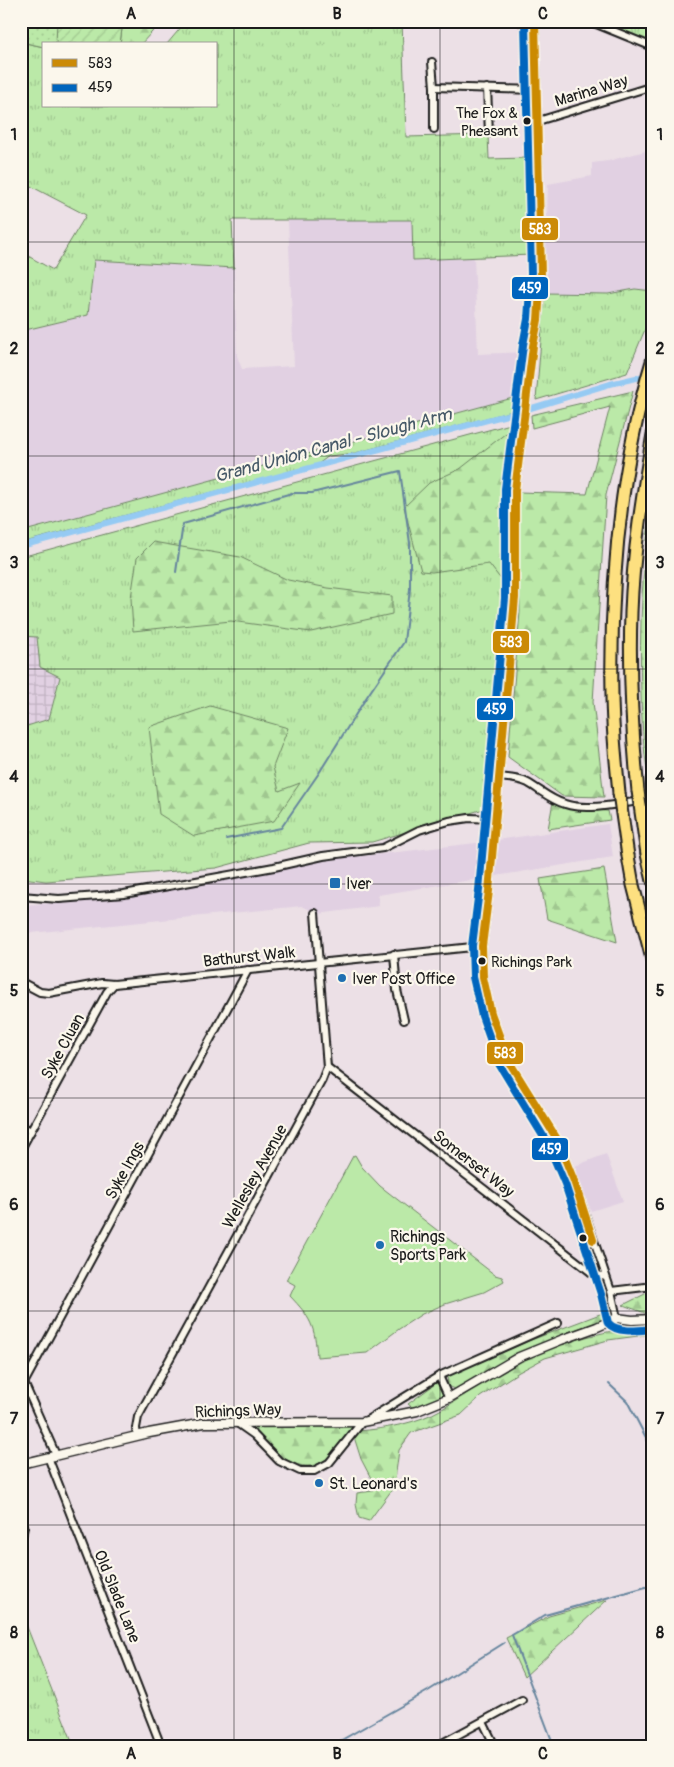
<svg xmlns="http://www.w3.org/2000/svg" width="674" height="1767" viewBox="0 0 674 1767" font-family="Pangolin,sans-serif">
  <defs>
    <pattern id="industrial-grid" width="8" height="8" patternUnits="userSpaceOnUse" patternTransform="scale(1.25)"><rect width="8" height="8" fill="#e1d0e2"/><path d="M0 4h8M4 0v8" fill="none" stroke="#c0b2c1"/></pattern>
    <pattern id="grass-tufts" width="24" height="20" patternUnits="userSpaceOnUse" patternTransform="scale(1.25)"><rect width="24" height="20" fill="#bbe9a8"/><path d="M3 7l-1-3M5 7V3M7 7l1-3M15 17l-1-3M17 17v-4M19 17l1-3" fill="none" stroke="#a0c790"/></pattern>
    <pattern id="forest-firs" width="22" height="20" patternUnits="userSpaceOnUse" patternTransform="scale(1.25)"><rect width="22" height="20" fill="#bbe9a8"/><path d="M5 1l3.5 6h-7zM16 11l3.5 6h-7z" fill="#a0c790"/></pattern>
    <pattern id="park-dots" width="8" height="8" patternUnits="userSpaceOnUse" patternTransform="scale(1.25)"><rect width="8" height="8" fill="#bbe9a8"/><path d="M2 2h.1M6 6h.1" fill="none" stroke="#a0c790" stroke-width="1.8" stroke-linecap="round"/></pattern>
    <pattern id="garden-furrows" width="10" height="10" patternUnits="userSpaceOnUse" patternTransform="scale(1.25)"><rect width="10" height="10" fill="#bbe9a8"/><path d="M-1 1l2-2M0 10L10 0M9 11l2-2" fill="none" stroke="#a0c790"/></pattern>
  </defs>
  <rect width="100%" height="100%" fill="#ece0e6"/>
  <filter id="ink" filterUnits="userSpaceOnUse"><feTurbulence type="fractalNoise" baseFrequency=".02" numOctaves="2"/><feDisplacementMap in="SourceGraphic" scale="10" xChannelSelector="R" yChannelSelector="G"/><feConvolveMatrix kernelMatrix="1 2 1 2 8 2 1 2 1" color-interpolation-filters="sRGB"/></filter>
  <g filter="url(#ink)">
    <g fill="#e1d0e2">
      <polygon points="653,149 653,291 635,289 608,294 545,293 548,184 592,176 592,163 608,161"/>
      <polygon points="288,220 412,220 413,260 474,257 478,354 527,352 520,396 21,532 21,331 88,315 94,260 234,268 237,356 242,369 294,366"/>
      <polygon points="608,824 613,857 378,895 379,906 318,914 302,906 21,934 21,905 76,902 234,879 320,861 476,843"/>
      <polygon points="606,1154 623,1201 591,1211 575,1166"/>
    </g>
    <polygon fill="url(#industrial-grid)" points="21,636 37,637 40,667 60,677 49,719 21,728"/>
    <g fill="url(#grass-tufts)" stroke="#6c8262">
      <polygon points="184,21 402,21 406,137 488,135 489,159 526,158 531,255 413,260 412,220 232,220 234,268 94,260 88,315 21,331 21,252 53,270 86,215 21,181 21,42 44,47 44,106 216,106 216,44 167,44 183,25"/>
      <polygon points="612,21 653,21 653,44 614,27"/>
      <polygon points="635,289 653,291 653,310 627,373 536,400 545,293 608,294"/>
      <polygon points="520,396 520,409 355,453 329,456 318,464 21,543 21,532"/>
      <polygon points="514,423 510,430 505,488 509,590 487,808 372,842 309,843 216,868 46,881 21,878 21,728 49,719 60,677 40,667 37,637 21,636 21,557"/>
      <polygon points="21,1609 25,1622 74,1746 21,1746"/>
    </g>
    <g fill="url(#forest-firs)" stroke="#6c8262">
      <polygon points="118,21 162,21 141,44 117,44"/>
      <polygon points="633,391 606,495 593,702 604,797 562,796 508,757 520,612 518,492 587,494 610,407 532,428 531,415"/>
      <polygon points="510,430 505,488 509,590 489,564 432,572 421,571 404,507 429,483 460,469"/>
      <path d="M 653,495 L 653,790 L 651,791 C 644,759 642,728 641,696 C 639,629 642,561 653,495 Z"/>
      <polygon points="153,542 240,557 288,580 328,588 392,596 392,614 311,632 231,621 133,631 131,598 137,558"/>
      <polygon points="210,706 288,728 273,767 279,791 300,783 274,821 194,836 159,814 149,727"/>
      <polygon points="553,802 578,809 608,811 610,820 548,829"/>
      <polygon points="604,869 617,942 547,919 540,879"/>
      <polygon points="651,1291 653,1291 653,1312 645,1313 623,1305"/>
      <polygon points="608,1311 614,1317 568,1332 520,1355 456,1390 448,1386 447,1376 531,1340"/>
      <path d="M 653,1325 L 653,1334 L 608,1340 L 545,1358 L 519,1372 L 480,1397 L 461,1415 L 411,1433 L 399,1450 L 394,1487 L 369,1521 L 359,1518 L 356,1504 L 357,1493 L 373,1491 L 373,1482 L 361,1459 L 354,1437 L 358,1431 C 385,1429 418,1423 442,1409 C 470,1393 495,1372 524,1359 C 563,1341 610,1329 653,1325 Z"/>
      <polygon points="439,1381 446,1395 414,1409 408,1404"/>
      <path d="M 254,1426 L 355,1426 L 357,1428 C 347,1438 337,1450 326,1459 C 298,1481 270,1446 250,1428 L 251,1426 Z"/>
      <polygon points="607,1600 524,1677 506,1638 549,1616"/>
    </g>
    <polygon fill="url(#park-dots)" stroke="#6c8262" points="21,21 123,21 120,44 44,44 44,47 21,42"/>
    <polygon fill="url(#garden-furrows)" stroke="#6c8262" points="57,21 123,21 120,44 56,44"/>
    <path fill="#bbe9a8" stroke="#6c8262" d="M 355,1155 L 362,1167 L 380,1186 L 495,1275 L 502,1277 L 504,1281 L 484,1292 L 445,1304 L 422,1314 L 399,1329 L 367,1353 L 317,1357 C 315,1326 311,1318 290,1296 L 295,1285 L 286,1280 L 353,1156 Z"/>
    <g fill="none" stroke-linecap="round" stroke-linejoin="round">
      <g stroke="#65849d" stroke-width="2">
        <polyline points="176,572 183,524 292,493 312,493 400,471 410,543 410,589 404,642 366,698 319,773 281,828 226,839"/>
        <polyline points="609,1384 627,1401 653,1451"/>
        <polyline points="331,1746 428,1691 504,1643"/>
        <polyline points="554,1746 512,1635 545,1615 653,1585"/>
      </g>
      <polyline stroke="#95caf3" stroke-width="6" points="21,546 491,419 515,413 610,384 649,375"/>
      <defs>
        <g id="minor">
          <polyline points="519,21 524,24 535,24"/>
          <polyline points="535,21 541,274 538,320 533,346 515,490 515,598 489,891 482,946 483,977 491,1013 508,1060 557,1139 574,1181 611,1291 617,1318"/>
          <polyline points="589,21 653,47"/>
          <polyline points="432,62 434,87 434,129"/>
          <polyline points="434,87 537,90"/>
          <polyline points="487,88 489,133"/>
          <polyline points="538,121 653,86"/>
          <path d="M 498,777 C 508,778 519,778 528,783 C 540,790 551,800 565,804 C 590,812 627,802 653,799"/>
          <polyline points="21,896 59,899 124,894 274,867 323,856 383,848 419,830 449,821 469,818 495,819"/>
          <polyline points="394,954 397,990 404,1020"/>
          <polyline points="21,982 40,992 49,993 102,983 114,984 482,946"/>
          <polyline points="327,1067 592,1273 605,1277"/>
          <polyline points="21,1126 31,1131"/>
          <polyline points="21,1149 107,992 114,984"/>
          <polyline points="611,1291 653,1286"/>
          <polyline points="21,1376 56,1455"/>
          <polyline points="439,1376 449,1398"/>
          <polyline points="24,1383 248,970"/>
          <polyline points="367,1420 439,1376 558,1323"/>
          <polyline points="237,1423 254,1435 279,1461 300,1471 314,1471 329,1463 362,1422"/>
          <polyline points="137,1436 136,1428 138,1417 322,1080 327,1067 315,913"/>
          <polyline points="48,1457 161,1746"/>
          <polyline points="21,1512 24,1527 21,1541"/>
          <polyline points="483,1722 495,1746"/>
          <polyline points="437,1746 522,1700"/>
        </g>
        <polyline id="tertiary" points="21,1464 149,1433 204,1423 362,1422 417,1411 449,1398 519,1357 561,1340 597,1327 617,1318 632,1320 653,1319"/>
        <g id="motorway">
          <path d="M 638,791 C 632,731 629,672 631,612 C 633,552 643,493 653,434"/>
          <path d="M 619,793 C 616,760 612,727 612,694 C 610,582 620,466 653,358"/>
          <polyline points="647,854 653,881"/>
          <polyline points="628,856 633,885 653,963"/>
        </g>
      </defs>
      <use href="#minor" stroke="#1c1c1c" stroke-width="10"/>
      <use href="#tertiary" stroke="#1c1c1c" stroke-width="11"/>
      <use href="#motorway" stroke="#1c1c1c" stroke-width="15"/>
      <use href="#minor" stroke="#fbf7ec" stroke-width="6"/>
      <use href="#tertiary" stroke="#fbf7ec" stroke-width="8"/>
      <use href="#motorway" stroke="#fde080" stroke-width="11"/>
      <defs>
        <g id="motorway-bridge">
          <polyline points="638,791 647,854"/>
          <polyline points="619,793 628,856"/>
        </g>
      </defs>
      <use href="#motorway-bridge" stroke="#1c1c1c" stroke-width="15" stroke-linecap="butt"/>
      <use href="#motorway-bridge" stroke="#fde080" stroke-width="11"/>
      <defs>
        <polyline id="bus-1" points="535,21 541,274 538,320 533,346 515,490 515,598 489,891 482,946 483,977 491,1013 508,1060 557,1139 574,1181 593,1240"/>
        <path id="bus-2" d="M 525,21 L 531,274 L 528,319 L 523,345 L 505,489 L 505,598 L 479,890 L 472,946 L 473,977 L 482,1016 L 499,1064 L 548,1144 L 565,1184 L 601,1294 L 608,1323 C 618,1334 640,1330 653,1329"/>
      </defs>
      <use href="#bus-1" stroke="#fbf7ec" stroke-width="11"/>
      <use href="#bus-2" stroke="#fbf7ec" stroke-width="11"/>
      <use href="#bus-1" stroke="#cb8a06" stroke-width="8"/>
      <use href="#bus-2" stroke="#0065bd" stroke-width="8"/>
    </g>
  </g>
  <path fill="none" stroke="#1c1c1c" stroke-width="1" stroke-opacity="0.55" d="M 234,21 L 234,1746M 440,21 L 440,1746M 21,242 L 653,242M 21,456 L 653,456M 21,669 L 653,669M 21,884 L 653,884M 21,1098 L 653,1098M 21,1311 L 653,1311M 21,1525 L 653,1525"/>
  <g fill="#1c1c1c" stroke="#fbf7ec" stroke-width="2">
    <circle cx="527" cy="121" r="4.5"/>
    <circle cx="482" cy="961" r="4.5"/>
    <circle cx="583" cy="1238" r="4.5"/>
  </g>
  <g fill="#1f6fb2" stroke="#fbf7ec" stroke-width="2">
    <rect x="329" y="877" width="12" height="12" rx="2.5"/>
    <circle cx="342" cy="978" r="5"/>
    <circle cx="380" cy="1245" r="5"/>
    <circle cx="319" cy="1483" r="5"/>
  </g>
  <g text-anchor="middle" stroke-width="4.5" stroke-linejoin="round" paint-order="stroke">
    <g font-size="15" fill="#1c1c1c" stroke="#fbf7ec" text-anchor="end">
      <text x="518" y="118">The Fox &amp;<tspan x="518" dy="18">Pheasant</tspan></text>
      <text x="491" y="967" text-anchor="start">Richings Park</text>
    </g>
    <g font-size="16" fill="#1c1c1c" stroke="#fbf7ec">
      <text transform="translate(591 90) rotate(-17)" y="6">Marina Way</text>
      <text transform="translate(249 956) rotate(-6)" y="6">Bathurst Walk</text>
      <text transform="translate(62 1046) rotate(-61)" y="6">Syke Cluan</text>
      <text transform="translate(474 1163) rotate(38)" y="6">Somerset Way</text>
      <text transform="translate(124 1170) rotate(-61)" y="6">Syke Ings</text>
      <text transform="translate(254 1176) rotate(-61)" y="6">Wellesley Avenue</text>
      <text transform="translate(238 1410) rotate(-2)" y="6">Richings Way</text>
      <text transform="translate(118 1596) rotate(68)" y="6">Old Slade Lane</text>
    </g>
    <g font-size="16" fill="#1c1c1c" stroke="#fbf7ec" text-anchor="start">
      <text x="346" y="889">Iver</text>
      <text x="352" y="984">Iver Post Office</text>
      <text x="390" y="1242">Richings<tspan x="390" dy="18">Sports Park</tspan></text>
      <text x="329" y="1489">St. Leonard's</text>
    </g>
    <g font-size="18" font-style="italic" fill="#465967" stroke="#fbf7ec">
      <text transform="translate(333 445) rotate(-15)" y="6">Grand Union Canal - Slough Arm</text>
    </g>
  </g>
  <g stroke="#fbf7ec" stroke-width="2">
    <rect x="521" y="217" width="38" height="24" rx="5" fill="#cb8a06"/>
    <rect x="511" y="276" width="38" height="24" rx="5" fill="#0065bd"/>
    <rect x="492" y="630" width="38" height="24" rx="5" fill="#cb8a06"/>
    <rect x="476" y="697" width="38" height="24" rx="5" fill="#0065bd"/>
    <rect x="486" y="1041" width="38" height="24" rx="5" fill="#cb8a06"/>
    <rect x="531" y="1137" width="38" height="24" rx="5" fill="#0065bd"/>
  </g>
  <g font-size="14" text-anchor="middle" font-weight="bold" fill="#fff">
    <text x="540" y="234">583</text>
    <text x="530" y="293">459</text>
    <text x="511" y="647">583</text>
    <text x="495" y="714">459</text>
    <text x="505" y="1058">583</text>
    <text x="550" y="1154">459</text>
  </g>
  <rect width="674" height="1767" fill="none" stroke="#fbf7ec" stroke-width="55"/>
  <rect x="42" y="42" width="175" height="65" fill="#fbf7ec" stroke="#a29f99"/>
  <rect x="52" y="59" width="25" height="8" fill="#cb8a06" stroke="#a29f99"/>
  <text x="88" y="68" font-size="15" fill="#1c1c1c">583</text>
  <rect x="52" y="84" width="25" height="8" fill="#0065bd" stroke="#a29f99"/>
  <text x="88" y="92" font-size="15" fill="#1c1c1c">459</text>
  <rect x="28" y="28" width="618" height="1712" fill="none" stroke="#1c1c1c" stroke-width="2"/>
  <g font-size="16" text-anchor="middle" font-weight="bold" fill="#1c1c1c">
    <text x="131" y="19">A</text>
    <text x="337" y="19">B</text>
    <text x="543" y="19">C</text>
    <text x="14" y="140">1</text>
    <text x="660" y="140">1</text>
    <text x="14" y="354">2</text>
    <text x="660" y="354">2</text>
    <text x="14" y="568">3</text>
    <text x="660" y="568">3</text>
    <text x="14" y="782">4</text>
    <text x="660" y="782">4</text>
    <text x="14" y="996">5</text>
    <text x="660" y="996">5</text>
    <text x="14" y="1210">6</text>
    <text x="660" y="1210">6</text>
    <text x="14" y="1424">7</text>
    <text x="660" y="1424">7</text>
    <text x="14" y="1638">8</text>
    <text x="660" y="1638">8</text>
    <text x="131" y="1759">A</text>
    <text x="337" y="1759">B</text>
    <text x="543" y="1759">C</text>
  </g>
</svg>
